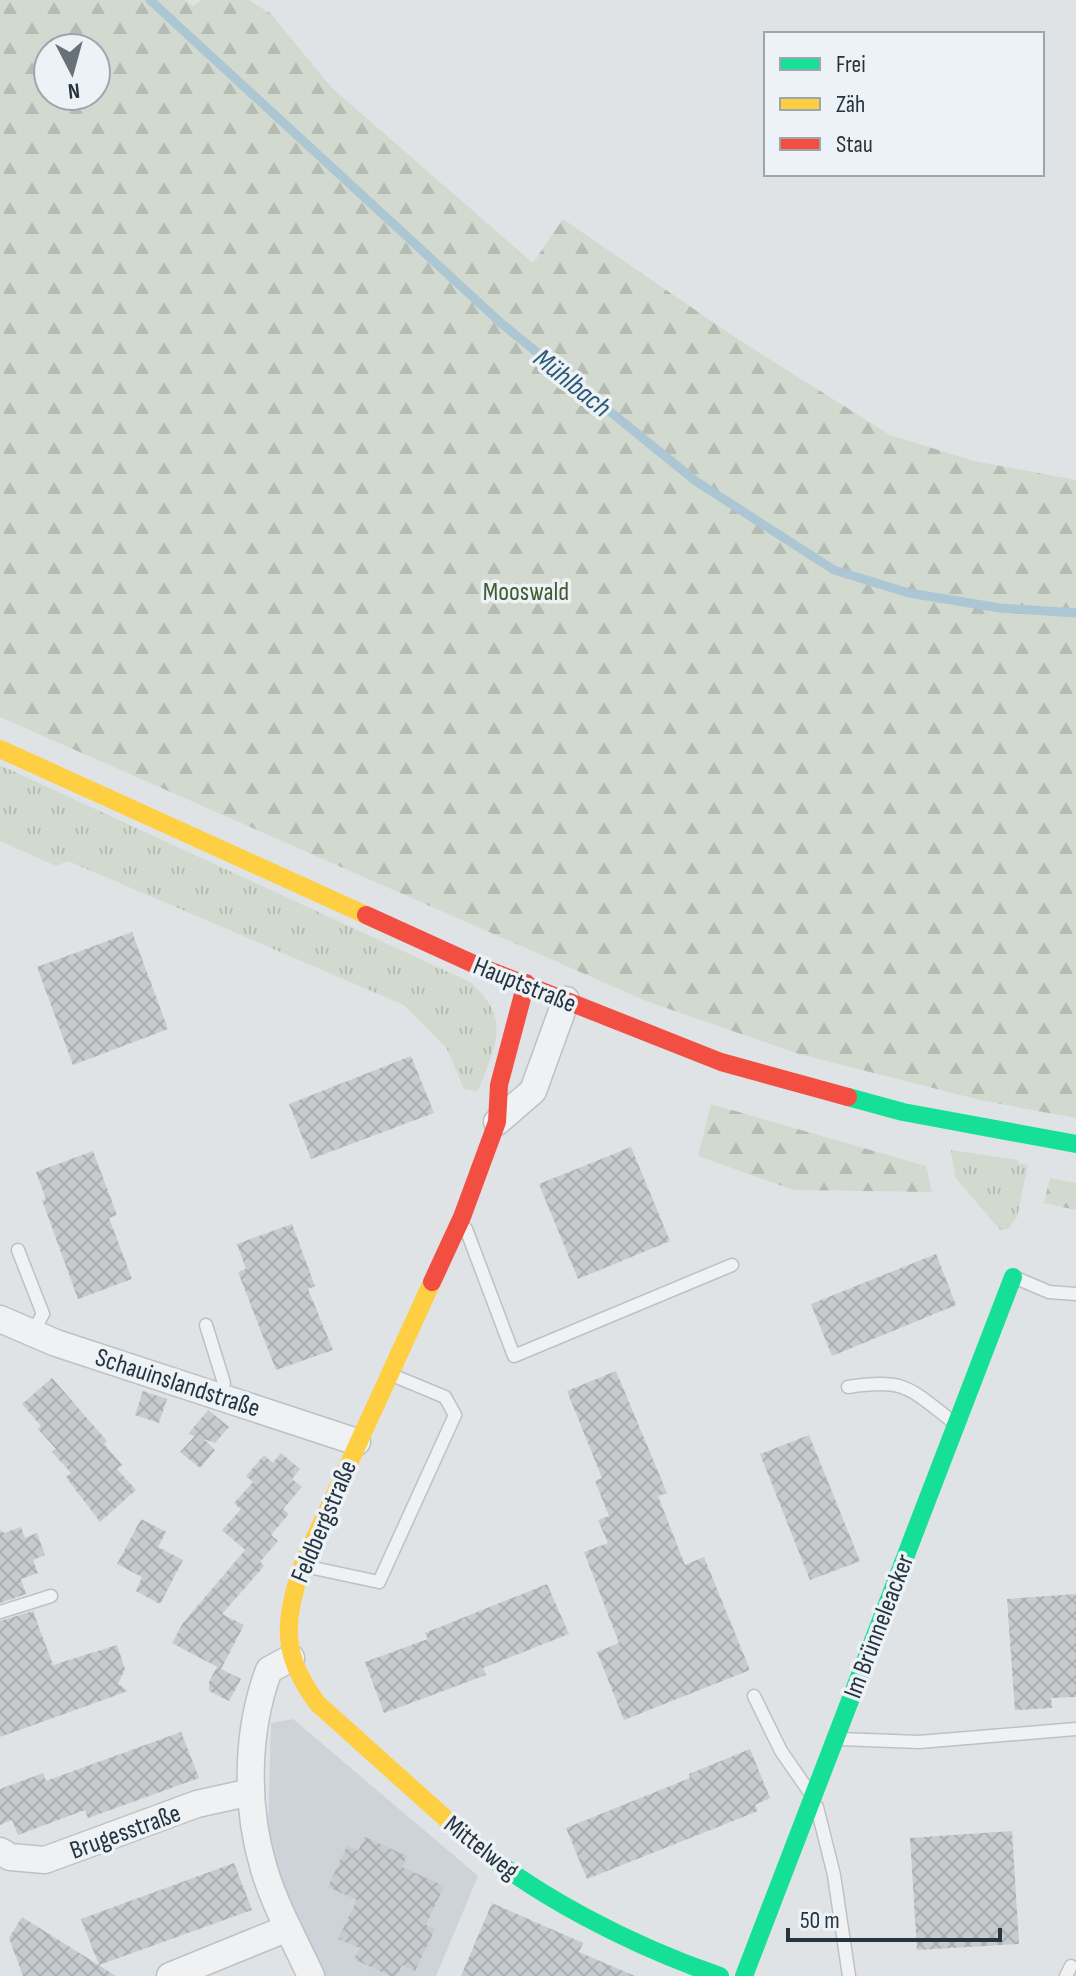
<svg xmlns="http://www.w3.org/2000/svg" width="1076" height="1976" viewBox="0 0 1076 1976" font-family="'Sofia Sans Condensed',sans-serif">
  <defs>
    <pattern id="grass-tufts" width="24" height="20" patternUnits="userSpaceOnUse" patternTransform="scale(2)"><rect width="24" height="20" fill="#d2dad0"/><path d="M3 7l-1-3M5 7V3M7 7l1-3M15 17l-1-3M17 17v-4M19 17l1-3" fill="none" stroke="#b4bcb4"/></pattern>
    <pattern id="forest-firs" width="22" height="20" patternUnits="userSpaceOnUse" patternTransform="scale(2)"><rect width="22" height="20" fill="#d2dad0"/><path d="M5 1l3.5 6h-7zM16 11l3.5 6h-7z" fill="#b4bcb4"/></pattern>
    <pattern id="building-cross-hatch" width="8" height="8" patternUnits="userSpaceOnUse" patternTransform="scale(2)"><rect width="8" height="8" fill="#c8cbcd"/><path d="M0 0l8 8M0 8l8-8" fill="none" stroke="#acafb1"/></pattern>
  </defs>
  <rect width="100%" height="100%" fill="#e0e3e5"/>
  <polygon fill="#cdd3d9" points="293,1719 478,1876 436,1976 324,1976 279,1875 268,1832 271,1723"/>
  <g fill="url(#grass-tufts)">
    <path d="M 0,765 L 470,982 C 513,1019 495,1046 478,1091 L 464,1089 L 447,1049 L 404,1005 L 68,861 L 56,866 L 0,841 Z"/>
    <polygon points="951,1150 1018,1160 1018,1163 1028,1165 1017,1217 1008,1229 1000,1230 955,1177"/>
  </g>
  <g fill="url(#forest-firs)" fill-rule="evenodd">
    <path d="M 0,0 L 185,0 L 193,6 L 201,0 L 249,0 L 271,14 L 332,88 L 533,263 L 563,219 L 733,336 L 890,435 L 974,461 L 1076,480 L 1076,1118 L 984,1101 L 799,1054 L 646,1001 L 0,717 ZM 48,48 L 96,48 L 96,96 L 48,96 Z"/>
    <polygon points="711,1104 926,1166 932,1192 794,1190 698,1156"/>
    <polygon points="1050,1178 1076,1183 1076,1210 1044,1203"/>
  </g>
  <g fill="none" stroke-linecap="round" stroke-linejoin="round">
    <polyline stroke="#acc6d3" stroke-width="9" points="150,0 502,324 697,482 834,570 909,593 1000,608 1076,613"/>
  </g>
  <g fill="url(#building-cross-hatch)">
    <polygon points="132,932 168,1029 73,1065 37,967"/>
    <polygon points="411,1056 434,1113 311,1159 289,1104"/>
    <polygon points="631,1147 670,1241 578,1279 539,1184"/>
    <polygon points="93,1151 117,1215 109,1218 132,1279 78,1299 42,1200 46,1199 36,1172"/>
    <polygon points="292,1224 315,1286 308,1289 333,1350 276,1370 238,1272 246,1269 237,1244"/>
    <polygon points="936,1254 956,1305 832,1356 811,1304"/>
    <polygon points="616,1371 667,1493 658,1496 685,1565 704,1557 750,1670 624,1720 597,1652 619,1643 584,1552 608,1543 598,1520 609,1516 595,1481 602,1478 567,1391"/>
    <polygon points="52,1378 107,1441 104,1444 122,1465 117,1469 136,1490 100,1522 66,1477 71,1473 52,1452 56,1449 38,1429 41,1426 22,1404"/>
    <polygon points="143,1391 167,1399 159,1423 135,1415"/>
    <polygon points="208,1410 229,1427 215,1443 204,1439 215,1450 200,1468 180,1452 195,1436 188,1434"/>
    <polygon points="809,1435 860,1561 810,1580 760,1454"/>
    <polygon points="281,1453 300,1469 292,1479 302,1487 283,1509 289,1514 271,1535 278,1541 260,1562 264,1566 222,1614 244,1625 221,1669 172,1643 183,1623 245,1550 258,1561 222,1530 241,1509 234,1503 253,1482 246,1476 264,1455 273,1463"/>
    <polygon points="141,1519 166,1532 158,1547 183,1560 160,1604 136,1591 142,1577 117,1564"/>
    <polygon points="21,1527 25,1538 37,1533 45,1555 33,1560 38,1573 21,1579 26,1594 0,1603 0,1530 4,1533"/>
    <polygon points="547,1584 569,1634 483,1668 486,1675 384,1713 365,1662 428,1639 425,1633"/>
    <polygon points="1076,1594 1076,1697 1051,1698 1052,1708 1015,1710 1007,1599"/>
    <polygon points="33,1611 53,1665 117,1645 125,1669 118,1684 128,1691 0,1737 0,1621"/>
    <polygon points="217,1667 241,1679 229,1701 209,1691 209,1682"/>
    <polygon points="181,1732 199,1778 88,1818 85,1810 18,1835 12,1820 0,1825 0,1789 43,1773 46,1781"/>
    <polygon points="750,1749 770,1798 755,1805 758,1811 587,1879 566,1828 690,1778 689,1774"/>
    <polygon points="1012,1831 1019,1944 917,1950 910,1838"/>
    <polygon points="365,1837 407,1856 402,1867 444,1886 426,1925 435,1929 415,1971 402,1965 397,1976 390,1976 354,1959 360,1948 338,1939 357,1900 328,1887 347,1846 358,1851"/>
    <polygon points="234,1863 252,1910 99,1965 81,1919"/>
    <polygon points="492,1903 583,1943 579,1952 635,1976 461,1976"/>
    <polygon points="22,1917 116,1976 23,1976 9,1938"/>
  </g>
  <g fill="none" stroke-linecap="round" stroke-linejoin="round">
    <defs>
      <g id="lane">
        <polyline points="466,1229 514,1356 732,1265"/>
        <polyline points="18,1250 43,1314 32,1333"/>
        <polyline points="1016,1278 1049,1292 1076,1294"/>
        <polyline points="206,1325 224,1383 219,1395"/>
        <path d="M 848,1387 C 905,1378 909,1388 952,1421"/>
        <polyline points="304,1566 379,1582 455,1415 445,1397 392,1375"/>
        <polyline points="0,1612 51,1596"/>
        <polyline points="754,1696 781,1751 808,1790"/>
        <polyline points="840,1739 919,1742 1076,1729"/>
        <polyline points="817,1807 834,1875 849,1976"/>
        <polyline points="1066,1976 1071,1966"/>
      </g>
      <g id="street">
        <polyline points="497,1122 533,1091 566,1000"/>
        <polyline points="0,1319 56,1343 357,1442"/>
        <path d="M 291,1658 L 269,1670 C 246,1731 245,1806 264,1869 C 275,1906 295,1941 311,1976"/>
        <polyline points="0,1851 10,1857 45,1860 197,1804 251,1792"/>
        <polyline points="170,1976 288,1928"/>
      </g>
    </defs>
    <use href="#lane" stroke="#bec1c3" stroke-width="15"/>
    <use href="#street" stroke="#bec1c3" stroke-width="29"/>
    <use href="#lane" stroke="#eff1f2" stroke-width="12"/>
    <use href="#street" stroke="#eff1f2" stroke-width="26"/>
    <g stroke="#16e098" stroke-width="18">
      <polyline points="848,1097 903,1112 1076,1144"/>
      <path d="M 464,1835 C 531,1895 635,1947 720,1976"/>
      <polyline points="744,1976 1013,1277"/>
    </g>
    <g stroke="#ffcf43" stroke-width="18">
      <polyline points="0,749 366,915"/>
      <path d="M 432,1282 L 302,1566 C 284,1623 280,1654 318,1704 L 464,1835"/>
    </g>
    <g stroke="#f24e42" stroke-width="18">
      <polyline points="366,915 476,965 721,1062 848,1097"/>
      <polyline points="432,1282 462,1217 497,1122 499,1085 526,983"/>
    </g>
  </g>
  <g text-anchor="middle" stroke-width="7" stroke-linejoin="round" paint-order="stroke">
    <g font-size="26" fill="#415c32" stroke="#edf2f6">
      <text x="526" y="600">Mooswald</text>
    </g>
    <g font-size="26" fill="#263440" stroke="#edf2f6">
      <text transform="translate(525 984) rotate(22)" y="9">Hauptstraße</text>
      <text transform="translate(178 1382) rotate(18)" y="9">Schauinslandstraße</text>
      <text transform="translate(323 1521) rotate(-67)" y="9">Feldbergstraße</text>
      <text transform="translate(878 1626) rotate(-69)" y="9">Im Brünneleacker</text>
      <text transform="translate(125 1831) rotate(-20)" y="9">Brugesstraße</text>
      <text transform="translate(482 1847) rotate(38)" y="9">Mittelweg</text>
    </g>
    <g font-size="28" font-style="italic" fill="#2d5a76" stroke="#edf2f6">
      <text transform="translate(573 382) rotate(39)" y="10">Mühlbach</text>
    </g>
  </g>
  <rect x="764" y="32" width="280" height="144" fill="#edf2f6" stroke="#9da6ad" stroke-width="2"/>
  <rect x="780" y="58" width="40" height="12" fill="#16e098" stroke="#9da6ad" stroke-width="2"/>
  <text x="836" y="72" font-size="24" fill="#263440">Frei</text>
  <rect x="780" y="98" width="40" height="12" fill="#ffcf43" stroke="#9da6ad" stroke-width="2"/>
  <text x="836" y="112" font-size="24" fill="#263440">Zäh</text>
  <rect x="780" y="138" width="40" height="12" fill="#f24e42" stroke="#9da6ad" stroke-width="2"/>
  <text x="836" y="152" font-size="24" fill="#263440">Stau</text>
  <g transform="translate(72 72) rotate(174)"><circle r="38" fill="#edf2f6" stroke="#9da6ad" stroke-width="2"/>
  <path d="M0-6L14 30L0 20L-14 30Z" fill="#67717a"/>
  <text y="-12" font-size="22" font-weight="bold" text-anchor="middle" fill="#263440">N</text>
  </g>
  <path d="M788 1928v12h212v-12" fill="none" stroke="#263440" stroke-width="4"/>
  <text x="800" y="1928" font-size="24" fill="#263440" stroke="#edf2f6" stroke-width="6" paint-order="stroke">50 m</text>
</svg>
